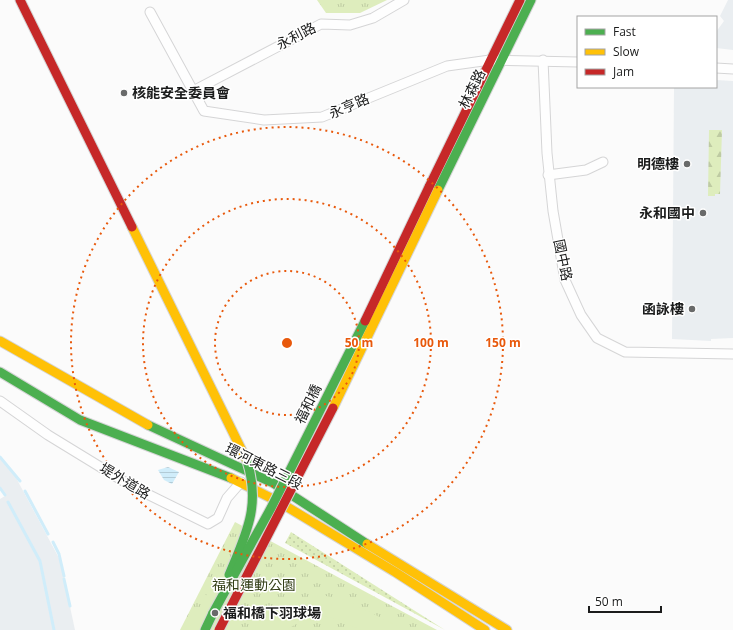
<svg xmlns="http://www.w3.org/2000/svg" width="733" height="630" viewBox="0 0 733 630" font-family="'Open Sans','Noto Sans TC',sans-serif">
  <defs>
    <pattern id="grass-tufts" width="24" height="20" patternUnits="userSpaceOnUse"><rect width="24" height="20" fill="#deedbd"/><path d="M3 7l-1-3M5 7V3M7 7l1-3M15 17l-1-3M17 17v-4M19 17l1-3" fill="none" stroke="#becba2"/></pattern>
    <pattern id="forest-firs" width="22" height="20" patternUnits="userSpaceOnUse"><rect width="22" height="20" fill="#deedbd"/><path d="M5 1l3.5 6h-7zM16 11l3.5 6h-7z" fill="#becba2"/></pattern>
    <pattern id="garden-dots" width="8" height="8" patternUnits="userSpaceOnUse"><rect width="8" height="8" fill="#deedbd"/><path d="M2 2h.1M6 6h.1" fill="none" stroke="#becba2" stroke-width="1.8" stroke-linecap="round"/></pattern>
    <pattern id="water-rules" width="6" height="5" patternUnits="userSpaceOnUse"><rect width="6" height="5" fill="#d0edfa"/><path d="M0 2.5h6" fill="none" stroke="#b2cbd6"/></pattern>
  </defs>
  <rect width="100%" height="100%" fill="#fbfbfb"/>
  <g fill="#eaeef1">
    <polygon points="728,0 733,0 733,50 716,48 716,32 724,21 720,16"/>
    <polygon points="716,80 733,81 733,338 711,339 711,341 672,339 674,87 716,87"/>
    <polygon points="0,457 14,474 60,560 75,630 0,630 0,499 5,496 0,488"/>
  </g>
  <g fill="url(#grass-tufts)">
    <polygon points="317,0 387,0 360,13 326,13"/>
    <polygon points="235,522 437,630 180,630"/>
  </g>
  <polygon fill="url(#forest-firs)" points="709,130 722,130 720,194 715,194 715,196 708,196"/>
  <polygon fill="url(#garden-dots)" points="291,532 445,630 285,543"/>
  <g fill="#deedbd">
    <polygon points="213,582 241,596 224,630 188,630"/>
    <path d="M 326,596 L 346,600 L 405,630 L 361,630 L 338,619 L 321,616 L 303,620 L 286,630 L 260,630 C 274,607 300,597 326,596 Z"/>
  </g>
  <polygon fill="url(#water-rules)" points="168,467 179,472 172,484 164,480 158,470"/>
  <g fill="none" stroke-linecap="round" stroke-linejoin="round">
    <g stroke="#d0edfa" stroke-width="3">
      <polyline points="0,457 20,481"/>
      <polyline points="0,488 5,495"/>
      <polyline points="25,491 48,534"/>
      <polyline points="8,502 40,561 54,630"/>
      <polyline points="53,542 59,554 64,576"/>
      <polyline points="64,579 70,606"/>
    </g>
    <defs>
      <g id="street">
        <polyline points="150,12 204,111 264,120 322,117 447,66 490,60 578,62"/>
        <polyline points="543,60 547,153 553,211 565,280 581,315 597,338 625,352 733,354"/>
        <polyline points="716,68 733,69"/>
        <polyline points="193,91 321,24 350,25 373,18 404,0"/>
        <polyline points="548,175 586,170 603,162"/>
        <polyline points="0,401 48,435 133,487 208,524 218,518 227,498 241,482"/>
      </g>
      <g id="fast">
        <polyline points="438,190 531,0"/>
        <polyline points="0,372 80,420 231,478"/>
        <polyline points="148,425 273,483 367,544"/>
        <polyline points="205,630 213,613"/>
      </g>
      <g id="slow">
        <polyline points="132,227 247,461"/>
        <polyline points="0,341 148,425"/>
        <polyline points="231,478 279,502 395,572 485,630"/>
        <polyline points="367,544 507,630"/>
      </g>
      <g id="jam">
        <polyline points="20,0 132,227"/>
        <polyline points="429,187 520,0"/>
      </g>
    </defs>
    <use href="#street" stroke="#d5d5d6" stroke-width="11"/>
    <use href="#fast" stroke="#d5d5d6" stroke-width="11"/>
    <use href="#slow" stroke="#d5d5d6" stroke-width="11"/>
    <use href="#jam" stroke="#d5d5d6" stroke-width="11"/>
    <use href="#street" stroke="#fefefe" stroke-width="9"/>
    <use href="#fast" stroke="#4caf50" stroke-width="9"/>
    <use href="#slow" stroke="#ffc107" stroke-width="9"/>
    <use href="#jam" stroke="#c62828" stroke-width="9"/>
    <defs>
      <g id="fast-bridge">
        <path d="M 229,575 C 246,534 261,506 247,461"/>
        <polyline points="213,613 271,508 365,321"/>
      </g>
      <polyline id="slow-bridge" points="333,408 438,190"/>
      <g id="jam-bridge">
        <polyline points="365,321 429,187"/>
        <polyline points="219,630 333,408"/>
      </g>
    </defs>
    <use href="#fast-bridge" stroke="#d5d5d6" stroke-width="11" stroke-linecap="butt"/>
    <use href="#slow-bridge" stroke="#d5d5d6" stroke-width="11" stroke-linecap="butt"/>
    <use href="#jam-bridge" stroke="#d5d5d6" stroke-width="11" stroke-linecap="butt"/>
    <use href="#fast-bridge" stroke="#4caf50" stroke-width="9"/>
    <use href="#slow-bridge" stroke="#ffc107" stroke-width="9"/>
    <use href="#jam-bridge" stroke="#c62828" stroke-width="9"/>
  </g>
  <g fill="none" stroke="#e8590c" stroke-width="2" stroke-dasharray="2 4">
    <circle cx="287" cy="343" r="72"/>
    <circle cx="287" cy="343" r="144"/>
    <circle cx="287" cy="343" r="216"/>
  </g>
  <g fill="#696a6a" stroke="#fff" stroke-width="1.5">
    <circle cx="124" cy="93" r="4"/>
    <circle cx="687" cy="164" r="4"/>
    <circle cx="703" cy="213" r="4"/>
    <circle cx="692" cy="309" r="4"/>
    <circle cx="215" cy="613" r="4"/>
  </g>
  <g text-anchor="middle" stroke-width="3" stroke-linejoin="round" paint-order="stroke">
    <g font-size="14" fill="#1b1c1c" stroke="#fff">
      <text transform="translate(296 36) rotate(-27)" y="5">永利路</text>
      <text transform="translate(472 89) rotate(-64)" y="5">林森路</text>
      <text transform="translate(349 106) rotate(-23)" y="5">永亨路</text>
      <text transform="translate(563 260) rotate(78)" y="5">國中路</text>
      <text transform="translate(308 404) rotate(-64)" y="5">福和橋</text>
      <text transform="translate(264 466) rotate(27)" y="5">環河東路三段</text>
      <text transform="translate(125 481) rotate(31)" y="5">堤外道路</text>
    </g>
    <g font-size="14" font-weight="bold" fill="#1b1c1c" stroke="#fff" text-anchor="end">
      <text x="132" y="98" text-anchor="start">核能安全委員會</text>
      <text x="679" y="169">明德樓</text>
      <text x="695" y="218">永和國中</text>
      <text x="684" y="314">函詠樓</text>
      <text x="223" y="618" text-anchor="start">福和橋下羽球場</text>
    </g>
    <g font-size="14" fill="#343f18" stroke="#fff">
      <text x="254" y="590">福和運動公園</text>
    </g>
  </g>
  <circle cx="287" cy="343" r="6" fill="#e8590c" stroke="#fff" stroke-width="2"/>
  <g font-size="12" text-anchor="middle" font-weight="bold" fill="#e8590c" stroke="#fff" stroke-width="3" stroke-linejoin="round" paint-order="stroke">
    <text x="359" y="347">50 m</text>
    <text x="431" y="347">100 m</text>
    <text x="503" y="347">150 m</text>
  </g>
  <rect x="577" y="16" width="140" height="72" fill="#ffffff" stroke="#a4a4a4"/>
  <rect x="585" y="29" width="20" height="6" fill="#4caf50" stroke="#a4a4a4"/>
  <text x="613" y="36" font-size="12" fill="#1b1c1c">Fast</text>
  <rect x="585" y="49" width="20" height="6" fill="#ffc107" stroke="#a4a4a4"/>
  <text x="613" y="56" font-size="12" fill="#1b1c1c">Slow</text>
  <rect x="585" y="69" width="20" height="6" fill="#c62828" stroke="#a4a4a4"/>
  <text x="613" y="76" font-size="12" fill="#1b1c1c">Jam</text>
  <path d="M589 606v6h72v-6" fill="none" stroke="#1b1c1c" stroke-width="2"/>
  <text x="595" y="606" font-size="12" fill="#1b1c1c" stroke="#ffffff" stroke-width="3" paint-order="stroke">50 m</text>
</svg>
